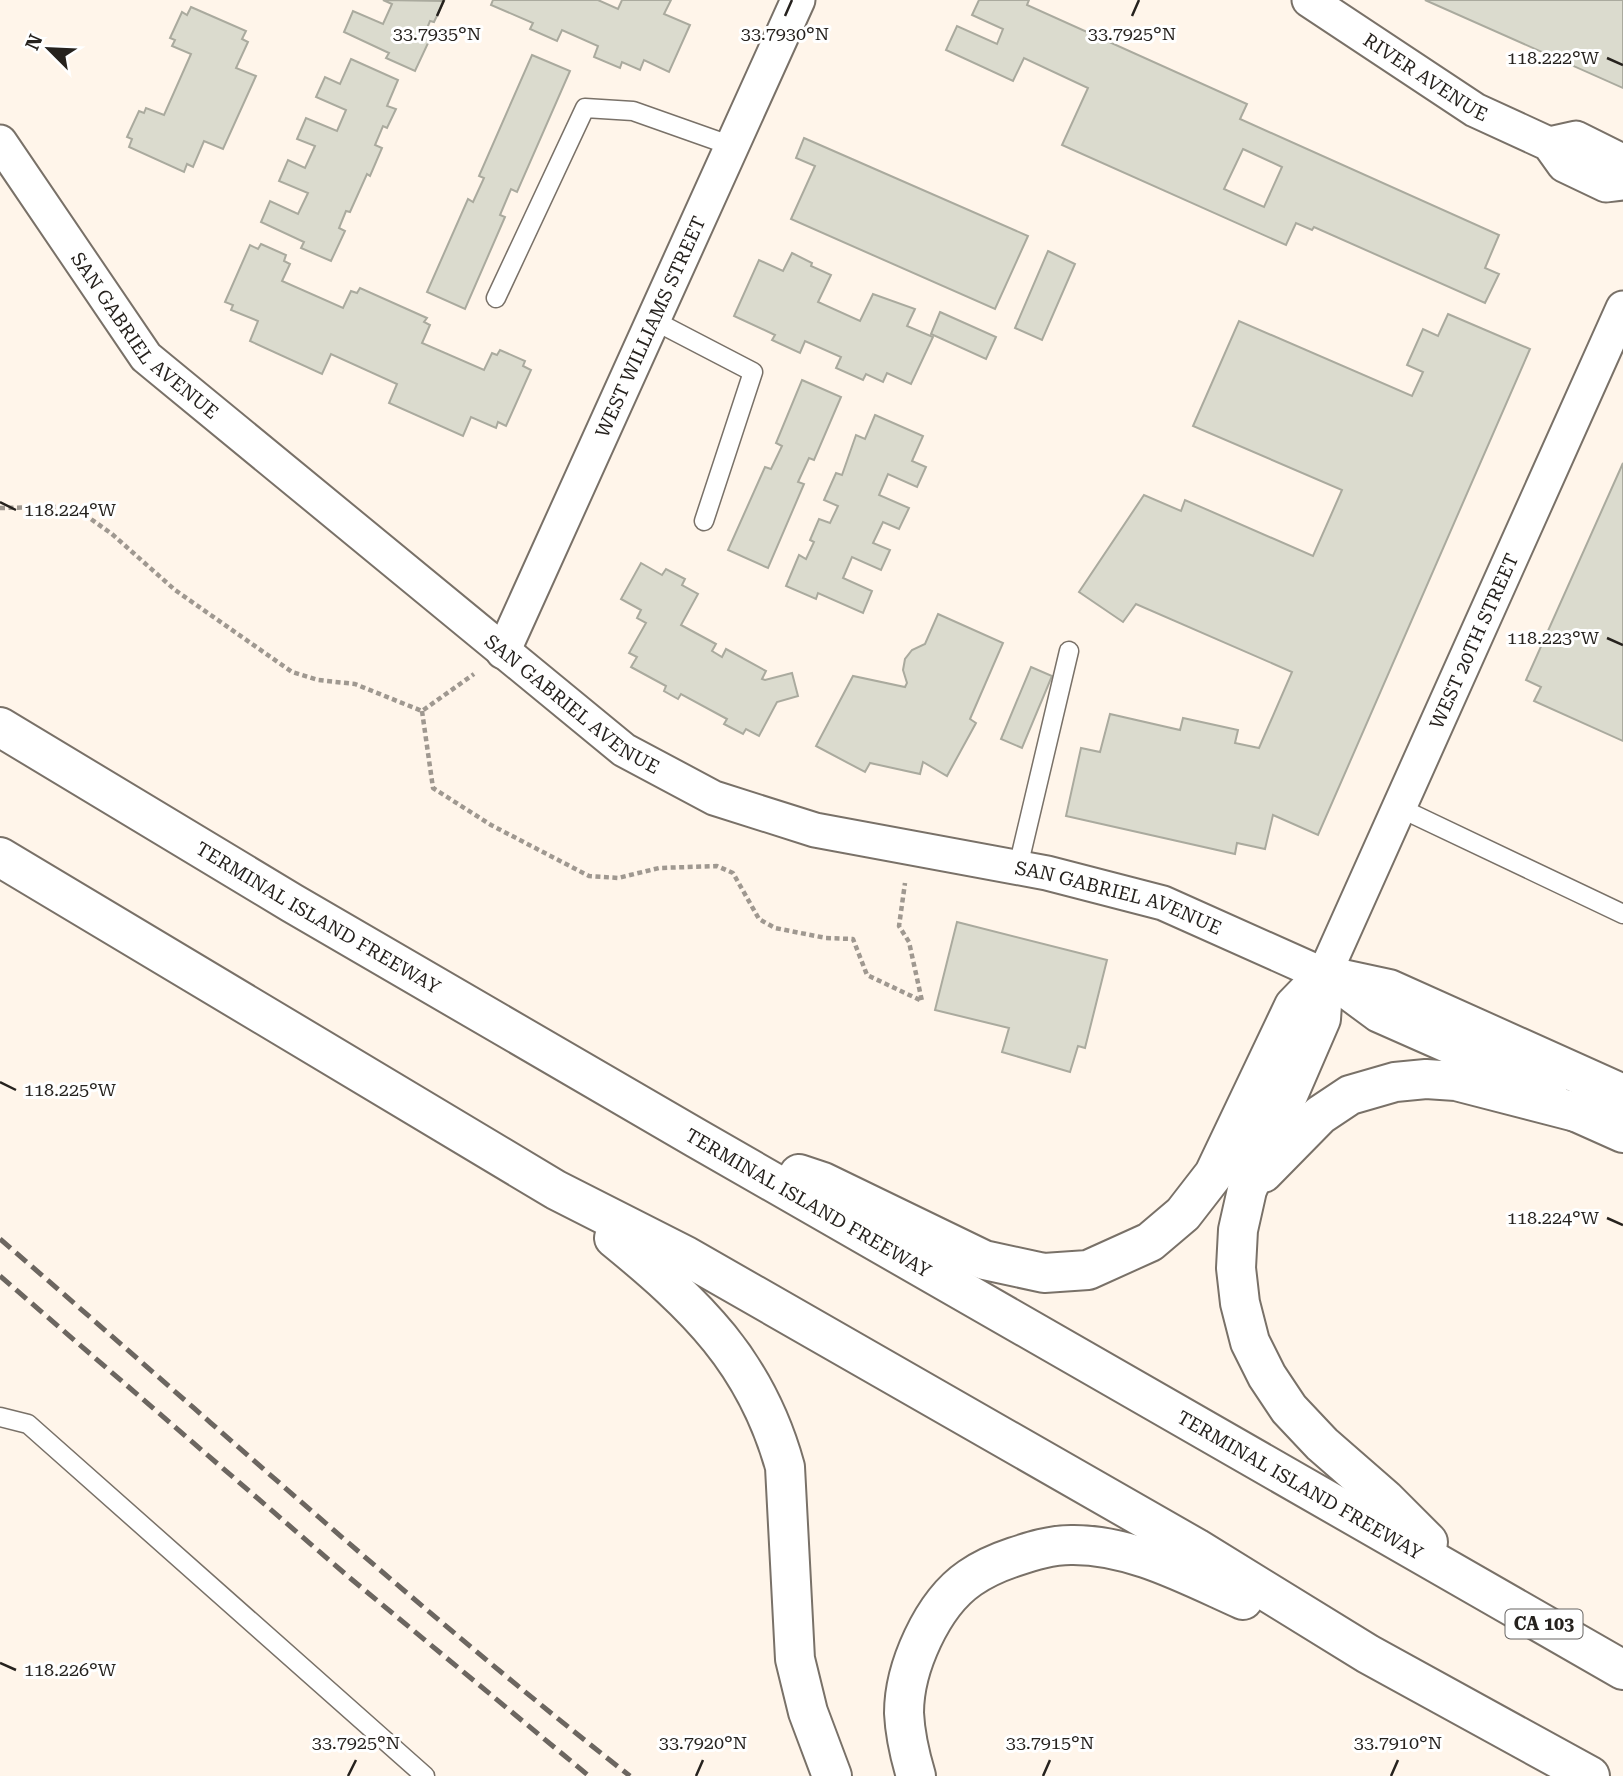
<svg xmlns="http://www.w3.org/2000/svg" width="1623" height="1776" viewBox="0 0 1623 1776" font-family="'Roboto Serif',serif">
  <rect width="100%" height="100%" fill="#fff5ea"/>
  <g fill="#dbdbce" stroke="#aaaa9e" stroke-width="2" fill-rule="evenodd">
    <polygon points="383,0 444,1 434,22 430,21 423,38 429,41 415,71 386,58 389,53 344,32 353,11 383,24 392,4"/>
    <polygon points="493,0 598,0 618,9 622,0 671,0 664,14 690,25 669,72 644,60 640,70 622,62 620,68 594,57 598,46 562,30 557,41 530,29 533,23 491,5"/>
    <path d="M 979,0 L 1029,0 L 1027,5 L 1247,104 L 1240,119 L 1499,235 L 1485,268 L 1499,274 L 1485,303 L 1314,227 L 1312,230 L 1296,223 L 1286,245 L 1062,145 L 1088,88 L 1024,58 L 1013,81 L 946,50 L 957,26 L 997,44 L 1003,29 L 972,15 ZM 1243,149 L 1282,167 L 1264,207 L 1224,189 Z"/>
    <polygon points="1425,0 1623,0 1623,88"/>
    <polygon points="191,7 246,31 242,39 248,42 236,68 256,76 223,149 204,141 193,167 187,164 184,172 129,147 132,139 127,137 139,111 144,113 146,108 164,115 191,54 172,46 175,40 170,38 182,12 187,15"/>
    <polygon points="532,55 570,71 517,192 511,189 500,215 505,217 465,309 427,292 468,199 473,202 484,178 479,176"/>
    <polygon points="351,59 398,80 387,106 396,109 387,128 383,126 375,145 382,148 370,176 367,174 350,212 346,211 339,228 345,231 331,261 301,248 304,242 261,222 270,201 298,214 308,193 279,181 288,160 305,168 315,146 297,139 306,118 337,131 346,110 316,97 325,77 340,84"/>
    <polygon points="804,138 1028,236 995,309 791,219 815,166 796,158"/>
    <polygon points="261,244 286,255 284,261 290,264 282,281 343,308 351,291 357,293 360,288 427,318 424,322 430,325 422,343 484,370 492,353 497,355 500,350 525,361 523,366 531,370 506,426 498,422 496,428 471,417 463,436 389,403 397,384 331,354 322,374 250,341 258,321 231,310 233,305 225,302 250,245 258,249"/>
    <polygon points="1048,251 1075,264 1042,340 1015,328"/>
    <polygon points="792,253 812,263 811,266 831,275 818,302 860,321 873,294 915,309 907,326 933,337 911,384 887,373 883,382 866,374 863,380 836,368 841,357 805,341 800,353 772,340 775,335 734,316 759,260 783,271"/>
    <polygon points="940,312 996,337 986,359 931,334"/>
    <polygon points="1448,314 1530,349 1318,835 1273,815 1265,849 1237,843 1235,854 1066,816 1081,748 1100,752 1110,714 1180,730 1183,718 1238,730 1235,743 1259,748 1292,672 1136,604 1123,622 1079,592 1144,495 1181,511 1185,500 1313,556 1342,490 1193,426 1239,321 1412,396 1423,372 1407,365 1423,329 1438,336"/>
    <polygon points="802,380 841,397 814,460 809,458 798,482 804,484 768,568 728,550 765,467 771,469 782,446 776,443"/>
    <polygon points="875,415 923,436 912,461 926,467 917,487 888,474 879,495 909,508 899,529 883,522 873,543 890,550 881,570 852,557 843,578 872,591 863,613 818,593 816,599 786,586 799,555 806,559 814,542 810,540 819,519 830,523 838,506 824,500 836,473 842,475 856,435 865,439"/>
    <polygon points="1623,463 1623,741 1534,701 1541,687 1526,680"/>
    <polygon points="641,563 662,575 666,569 685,579 682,585 698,594 681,625 716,644 712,651 722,657 726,649 766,671 762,679 765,680 792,673 798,696 777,702 759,736 746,729 743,734 724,724 727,719 681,694 678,699 664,691 666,686 631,667 637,657 629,653 646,623 637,618 641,610 621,599"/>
    <polygon points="938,614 1003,643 970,719 976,723 947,776 923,762 920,774 870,763 865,772 816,746 853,676 905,687 907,683 903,670 905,659 912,650 925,644"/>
    <polygon points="1031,667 1052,676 1022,748 1001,739"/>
    <polygon points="957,922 1107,960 1085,1048 1078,1046 1070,1072 1002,1052 1009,1028 935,1010"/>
  </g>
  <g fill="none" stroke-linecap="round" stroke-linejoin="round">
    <defs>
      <g id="lane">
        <polyline points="496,298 585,108 633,111 732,146"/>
        <polyline points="653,320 753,372 704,521"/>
        <polyline points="1400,808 1623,914"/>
        <polyline points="1018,867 1069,651"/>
        <polyline points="0,1417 28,1424 425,1776"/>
      </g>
      <g id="street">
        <path id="s1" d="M 1309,0 L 1475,110 L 1549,144 L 1564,165 L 1606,185 L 1623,183"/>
        <path id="s2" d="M 0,142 L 146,357 L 624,750 L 714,798 L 815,830 L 1047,873 L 1163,903 L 1324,975 L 1378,1015 L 1507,1072 L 1553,1099"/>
        <polyline points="1549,144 1576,138 1618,159 1623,165"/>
        <path id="s3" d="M 503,652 L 798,0"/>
        <path id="s4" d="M 1324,975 L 1623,308"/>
      </g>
      <g id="secondary">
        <polyline points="1324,975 1389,989 1623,1094"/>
        <polyline points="1576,1112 1623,1133"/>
      </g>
      <g id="highway">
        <path id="s5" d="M 0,727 L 292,903 L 696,1138 L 1623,1670"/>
        <polyline points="0,857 556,1190 686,1256 1196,1548 1368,1654 1590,1776"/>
        <polyline points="1324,975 1321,1019 1247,1190 1238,1230 1236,1268 1240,1303 1250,1342 1267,1376 1289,1409 1322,1444 1385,1499 1428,1542"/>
        <polyline points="1263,1173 1320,1115 1350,1095 1395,1082 1426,1079 1456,1081 1576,1112"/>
        <polyline points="799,1174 823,1182 984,1260 1044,1273 1088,1270 1150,1242 1183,1214 1214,1174 1294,1006 1324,975"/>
        <path d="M 614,1238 C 696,1305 756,1362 785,1467 L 795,1659 L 808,1712 L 832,1776"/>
        <path d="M 916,1776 C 910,1756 905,1734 904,1713 C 904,1668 932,1604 970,1578 C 983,1569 999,1562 1014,1557 C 1032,1551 1051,1545 1071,1545 C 1131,1544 1189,1576 1243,1600"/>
      </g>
    </defs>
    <use href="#lane" stroke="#797168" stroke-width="21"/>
    <use href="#street" stroke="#797168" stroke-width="37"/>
    <use href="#secondary" stroke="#797168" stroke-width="42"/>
    <use href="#highway" stroke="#797168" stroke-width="42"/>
    <g stroke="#9f9890" stroke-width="4.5" stroke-dasharray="5 3.5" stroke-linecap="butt">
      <polyline points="0,508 57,507 88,517 112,534 175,590 292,672 318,680 355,684 422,711 474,674"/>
      <polyline points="422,711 433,788 491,825 589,876 618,878 659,868 717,866 733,873 759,919 775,928 826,938 853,939 867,975 922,1001 909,942 899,926 905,883"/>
    </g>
    <use href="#lane" stroke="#fff" stroke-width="18"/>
    <use href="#street" stroke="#fff" stroke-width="33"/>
    <use href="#secondary" stroke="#fff" stroke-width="38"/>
    <use href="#highway" stroke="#fff" stroke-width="38"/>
    <g stroke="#6c6660" stroke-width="5" stroke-dasharray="14 7" stroke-linecap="butt">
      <path d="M 0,1239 C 209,1419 413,1606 630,1776"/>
      <polyline points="0,1276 350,1578 589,1776"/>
    </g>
  </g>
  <path fill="none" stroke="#26221e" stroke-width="2.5" d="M 437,16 L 444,0M 785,16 L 792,0M 1132,16 L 1139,0M 1607,58 L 1623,65M 0,502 L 16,510M 1607,638 L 1623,645M 0,1082 L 16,1090M 1607,1218 L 1623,1225M 0,1663 L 16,1670M 348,1776 L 356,1760M 696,1776 L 703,1760M 1043,1776 L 1050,1760M 1391,1776 L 1398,1760"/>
  <g text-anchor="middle" stroke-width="6" stroke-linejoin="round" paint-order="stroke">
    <rect fill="#fff" stroke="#676462" stroke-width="2" x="1505.5" y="1609.5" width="77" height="29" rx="5"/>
    <g font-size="18" font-weight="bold" fill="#26221e">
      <text x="1544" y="1630">CA 103</text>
    </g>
    <g font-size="19" fill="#26221e" stroke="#fff">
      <text dy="7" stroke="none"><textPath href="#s1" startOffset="140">RIVER AVENUE</textPath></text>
      <text dy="7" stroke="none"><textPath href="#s3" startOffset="357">WEST WILLIAMS STREET</textPath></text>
      <text dy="7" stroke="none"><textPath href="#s2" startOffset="243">SAN GABRIEL AVENUE</textPath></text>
      <text dy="7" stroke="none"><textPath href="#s4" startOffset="366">WEST 20TH STREET</textPath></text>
      <text dy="7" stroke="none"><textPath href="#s2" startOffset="810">SAN GABRIEL AVENUE</textPath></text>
      <text dy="7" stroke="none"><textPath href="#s2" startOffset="1398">SAN GABRIEL AVENUE</textPath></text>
      <text dy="7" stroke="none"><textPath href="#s5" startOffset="371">TERMINAL ISLAND FREEWAY</textPath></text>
      <text dy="7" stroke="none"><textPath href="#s5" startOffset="938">TERMINAL ISLAND FREEWAY</textPath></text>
      <text dy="7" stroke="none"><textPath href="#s5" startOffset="1505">TERMINAL ISLAND FREEWAY</textPath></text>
    </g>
  </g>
  <g font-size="18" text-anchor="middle" fill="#26221e" stroke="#fff" stroke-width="6" stroke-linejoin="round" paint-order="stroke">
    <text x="437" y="40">33.7935°N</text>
    <text x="785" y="40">33.7930°N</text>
    <text x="1132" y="40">33.7925°N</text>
    <text x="1553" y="64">118.222°W</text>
    <text x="70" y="516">118.224°W</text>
    <text x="1553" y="644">118.223°W</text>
    <text x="70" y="1096">118.225°W</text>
    <text x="1553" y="1224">118.224°W</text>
    <text x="70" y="1676">118.226°W</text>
    <text x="356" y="1749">33.7925°N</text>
    <text x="703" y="1749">33.7920°N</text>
    <text x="1050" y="1749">33.7915°N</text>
    <text x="1398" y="1749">33.7910°N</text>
  </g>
  <g transform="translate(49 49) rotate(294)" stroke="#ffffff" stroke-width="5" paint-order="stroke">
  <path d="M0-5L12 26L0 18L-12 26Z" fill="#26221e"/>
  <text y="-10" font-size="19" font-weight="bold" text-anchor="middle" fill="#26221e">N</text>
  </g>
</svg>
